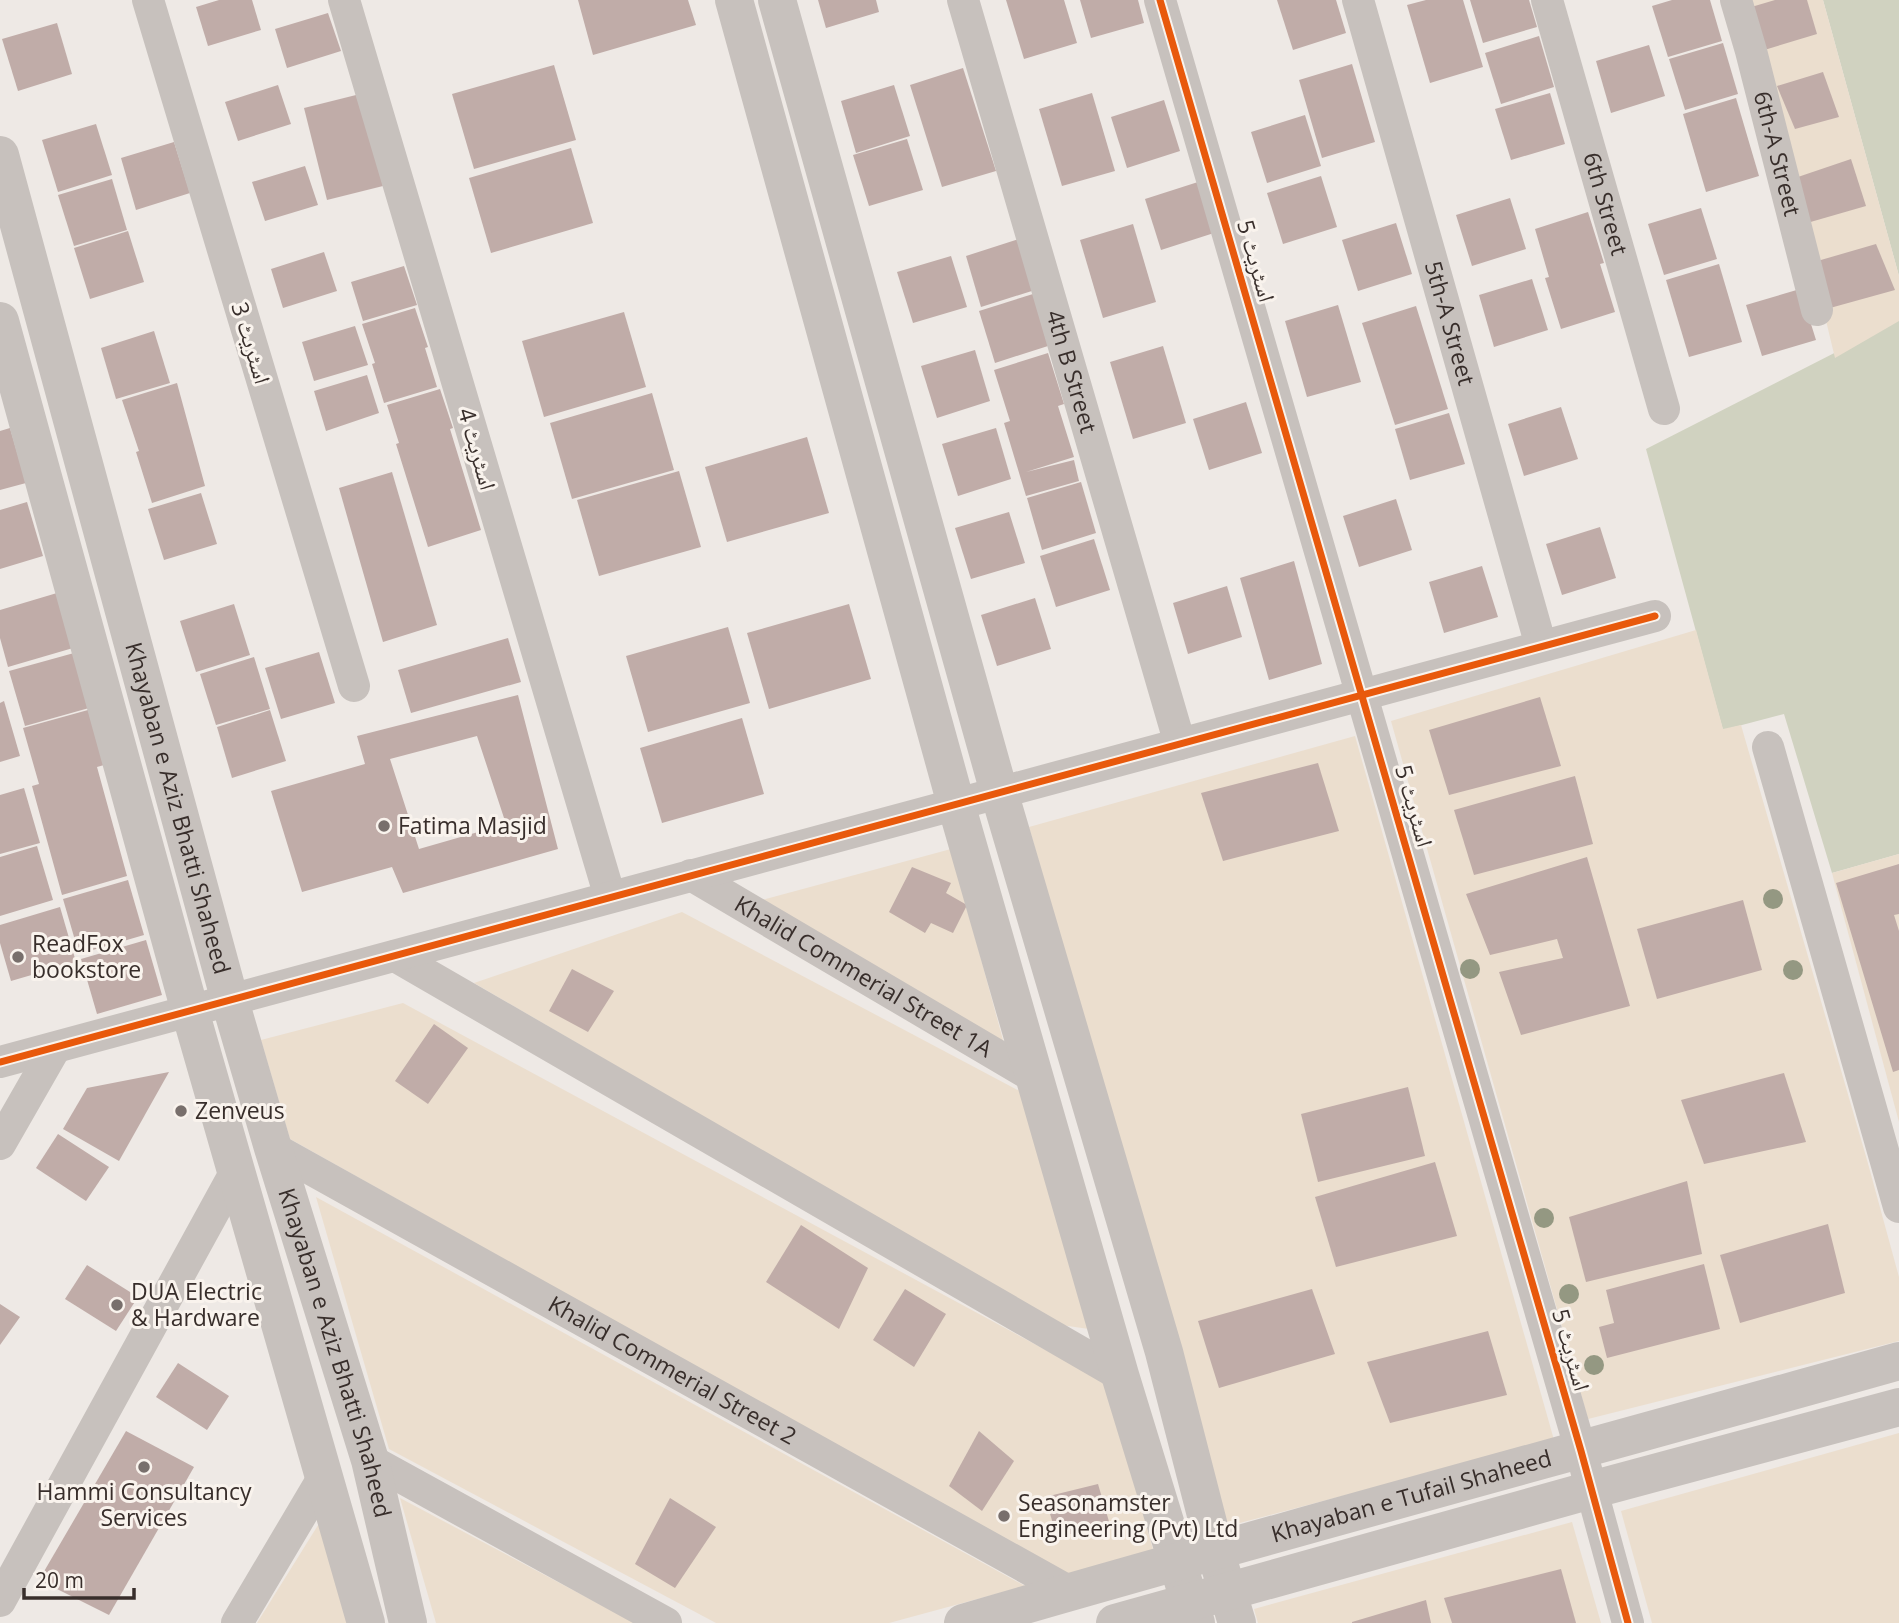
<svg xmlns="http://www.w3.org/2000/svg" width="1899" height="1623" viewBox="0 0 1899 1623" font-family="'Open Sans','Noto Naskh Arabic',sans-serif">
  <rect width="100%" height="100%" fill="#eee9e5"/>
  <g fill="#d0d2c0">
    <polygon points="1823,0 1899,0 1899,276"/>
    <polygon points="1899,320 1899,854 1832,873 1784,714 1723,730 1646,449"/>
  </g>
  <g fill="#ebdece">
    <polygon points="1745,0 1823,0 1899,276 1899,321 1835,358 1768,80"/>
    <polygon points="1696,630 1723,729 1741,725 1867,1160 1899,1277 1899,1341 1588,1419 1391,721"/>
    <polygon points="1355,736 1554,1440 1228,1526 1029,827"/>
    <polygon points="951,849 1006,1051 762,900"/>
    <polygon points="1899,854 1899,1122 1832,873"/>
    <polygon points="682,912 1029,1096 1089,1329 1061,1325 474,983"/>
    <polygon points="403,1003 1107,1383 1154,1553 1065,1574 290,1139 261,1040"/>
    <polygon points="316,1197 1025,1586 889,1623 716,1623 389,1449"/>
    <polygon points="1899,1433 1899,1623 1652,1623 1621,1511"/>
    <polygon points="400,1498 635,1623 436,1623"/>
    <polygon points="320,1522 348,1623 257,1623"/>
    <polygon points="1572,1522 1601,1623 1258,1623 1254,1609"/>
  </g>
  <g fill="#c0aca8" fill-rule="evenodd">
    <polygon points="219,0 252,0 261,30 208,46 196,7"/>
    <polygon points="578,0 688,0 696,25 593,55"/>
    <polygon points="818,0 876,0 879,12 826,28"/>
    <polygon points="1006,0 1064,0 1077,43 1024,59"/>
    <polygon points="1080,0 1138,0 1144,23 1091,38"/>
    <polygon points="1277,0 1336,0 1346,33 1293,50"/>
    <polygon points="1426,0 1463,0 1483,67 1430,83 1407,5"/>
    <polygon points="1470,0 1529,0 1537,27 1483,43"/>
    <polygon points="1672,0 1710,0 1722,41 1668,57 1652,6"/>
    <polygon points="1775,0 1807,0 1817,34 1761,51 1748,8"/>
    <polygon points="328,13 341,51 287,68 275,29"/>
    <polygon points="57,23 72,74 18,91 2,39"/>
    <polygon points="1539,36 1554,87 1501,104 1485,53"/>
    <polygon points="1723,43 1738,94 1685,110 1669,59"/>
    <polygon points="1649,45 1665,96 1611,113 1596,61"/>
    <polygon points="1352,64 1375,142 1322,158 1299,80"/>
    <polygon points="554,65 576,140 474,169 452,94"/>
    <polygon points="963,68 996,171 942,187 910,85"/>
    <polygon points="1823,72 1839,117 1795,129 1777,86"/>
    <polygon points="278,85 291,124 238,141 225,102"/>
    <polygon points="894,85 910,136 856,153 841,101"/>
    <polygon points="1092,93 1115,171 1062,186 1039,109"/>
    <polygon points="1550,93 1565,144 1511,160 1495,109"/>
    <polygon points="360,94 383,186 327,200 304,108"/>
    <polygon points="1736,98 1759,176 1706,192 1683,114"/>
    <polygon points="1164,100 1180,151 1127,168 1111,117"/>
    <polygon points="1305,115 1321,166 1267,183 1251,132"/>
    <polygon points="96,124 112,175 58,192 42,140"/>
    <polygon points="907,139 923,190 869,206 853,155"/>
    <polygon points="174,142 190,193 136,210 121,158"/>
    <polygon points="571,148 593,223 491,253 469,178"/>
    <polygon points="1851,159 1866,206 1807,223 1792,179"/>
    <polygon points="305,166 318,205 265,221 252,182"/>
    <polygon points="1321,176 1337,227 1283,244 1267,193"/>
    <polygon points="112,179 127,230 74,246 58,195"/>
    <polygon points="1198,182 1214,233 1161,250 1145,199"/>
    <polygon points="1510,198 1526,249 1472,266 1456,215"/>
    <polygon points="1701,208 1717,259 1664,275 1648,224"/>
    <polygon points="1588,212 1604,263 1600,264 1615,312 1561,329 1545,278 1549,277 1535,229"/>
    <polygon points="1396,223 1412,274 1358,291 1342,240"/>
    <polygon points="1133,224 1156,302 1103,318 1080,240"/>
    <polygon points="128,231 144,282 90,299 74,248"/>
    <polygon points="1019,239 1035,290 981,307 966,256"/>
    <polygon points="1876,244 1895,290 1830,308 1814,262"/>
    <polygon points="324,252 337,291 283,308 271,269"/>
    <polygon points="951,256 967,307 913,323 897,272"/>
    <polygon points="1719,264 1742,342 1689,357 1666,280"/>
    <polygon points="404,266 417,305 363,321 351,282"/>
    <polygon points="1532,279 1548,330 1494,347 1479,295"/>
    <polygon points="1800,289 1816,340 1762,356 1746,305"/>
    <polygon points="1033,294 1048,346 995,363 979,311"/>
    <polygon points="1338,305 1361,382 1307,397 1285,321"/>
    <polygon points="1416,306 1448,409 1395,425 1362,323"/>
    <polygon points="415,308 428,347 425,348 437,387 384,403 372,364 375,363 362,324"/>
    <polygon points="624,312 646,387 544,417 522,341"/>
    <polygon points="355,326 368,365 314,381 302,342"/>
    <polygon points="154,331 170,383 116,399 101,348"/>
    <polygon points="1163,346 1186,423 1133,439 1110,362"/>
    <polygon points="975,350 990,401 937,418 921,366"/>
    <polygon points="1048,353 1064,404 1058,406 1074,457 1026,472 1074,460 1079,481 1026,496 1004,423 1010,421 994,370"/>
    <polygon points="367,375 379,413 326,431 314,391"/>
    <polygon points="177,383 205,486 152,503 136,452 139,451 122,400"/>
    <polygon points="440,389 453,428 450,429 481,530 428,547 396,444 399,443 387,405"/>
    <polygon points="652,393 674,470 572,499 550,423"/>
    <polygon points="1246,402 1262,453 1209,470 1193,419"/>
    <polygon points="1561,407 1578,459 1524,476 1508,424"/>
    <polygon points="1449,413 1465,464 1410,480 1395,429"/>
    <polygon points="10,428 26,483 0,490 0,431"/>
    <polygon points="996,428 1011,479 958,496 942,444"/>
    <polygon points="807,437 829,513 727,542 705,467"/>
    <polygon points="679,471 701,547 599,576 577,500"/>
    <polygon points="392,472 437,625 383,642 339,488"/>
    <polygon points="1081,482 1096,533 1042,550 1027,498"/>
    <polygon points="201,493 217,544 164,560 148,509"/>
    <polygon points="1396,499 1412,550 1359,567 1343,516"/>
    <polygon points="27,502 43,556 0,569 0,510"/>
    <polygon points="1009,512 1025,563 971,579 955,528"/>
    <polygon points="1600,527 1616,578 1562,595 1546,544"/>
    <polygon points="1094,539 1110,590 1056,607 1040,556"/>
    <polygon points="1294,561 1322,664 1269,680 1240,578"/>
    <polygon points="1482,566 1498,617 1444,633 1429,582"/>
    <polygon points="1227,586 1242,637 1188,654 1173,603"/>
    <polygon points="57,593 73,648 8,667 0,638 0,610"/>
    <polygon points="1035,598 1051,649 997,666 981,615"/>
    <polygon points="234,604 250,655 196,672 180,621"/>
    <polygon points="849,604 871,679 769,709 747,633"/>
    <polygon points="728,627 750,703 648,732 626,656"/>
    <polygon points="508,638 521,682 411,713 398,670"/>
    <polygon points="319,652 335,703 281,719 265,668"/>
    <polygon points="74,653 89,708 25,726 9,671"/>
    <polygon points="254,657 270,709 216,725 200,674"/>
    <path d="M 518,695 L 558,849 L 403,893 L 392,867 L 302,892 L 271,791 L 365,764 L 357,736 ZM 477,736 L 506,824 L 419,849 L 390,759 Z"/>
    <polygon points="1540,697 1561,766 1449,795 1429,730"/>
    <polygon points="4,701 20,756 0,762 0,703"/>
    <polygon points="88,710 104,765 97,767 127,876 62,895 32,786 39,784 23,728"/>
    <polygon points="270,710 286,761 232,778 217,727"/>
    <polygon points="742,718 764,794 662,823 640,748"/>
    <polygon points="1318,763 1339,831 1223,861 1201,793"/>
    <polygon points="1575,776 1593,844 1474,875 1454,810"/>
    <polygon points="24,788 40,843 0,854 0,795"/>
    <polygon points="37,846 53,900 0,916 0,857"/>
    <polygon points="1587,857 1630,1006 1521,1035 1499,972 1563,958 1557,939 1490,955 1466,894"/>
    <polygon points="1899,864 1899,914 1894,915 1899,931 1899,1070 1893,1072 1836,883"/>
    <polygon points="912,867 951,883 946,893 967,905 953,933 931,923 925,933 889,912"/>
    <polygon points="128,880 144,935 79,954 63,899"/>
    <polygon points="1743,900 1762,970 1657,999 1637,929"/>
    <polygon points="60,907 76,962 11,981 0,943 0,925"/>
    <polygon points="146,940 162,995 97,1014 81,959"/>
    <polygon points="572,969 614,991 588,1032 549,1011"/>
    <polygon points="434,1024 468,1048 428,1104 395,1081"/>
    <polygon points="169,1072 119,1161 63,1129 87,1088"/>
    <polygon points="1784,1073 1806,1142 1704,1164 1681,1100"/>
    <polygon points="1408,1087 1425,1156 1318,1182 1301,1114"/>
    <polygon points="58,1134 109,1167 86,1201 36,1168"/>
    <polygon points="1435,1162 1457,1236 1336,1267 1315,1197"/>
    <polygon points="1687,1181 1702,1254 1586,1282 1569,1217"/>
    <polygon points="1828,1224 1845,1293 1740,1323 1720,1255"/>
    <polygon points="801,1225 868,1268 839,1329 766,1282"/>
    <polygon points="1704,1264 1720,1329 1607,1358 1599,1327 1614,1323 1606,1290"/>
    <polygon points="87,1265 138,1297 116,1331 65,1299"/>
    <polygon points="905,1289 946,1314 914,1367 873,1340"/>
    <polygon points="1312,1289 1335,1354 1219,1388 1198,1321"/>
    <polygon points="0,1304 20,1317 0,1345"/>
    <polygon points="1488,1331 1507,1395 1390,1423 1367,1362"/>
    <polygon points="178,1363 229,1396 207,1430 156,1397"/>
    <polygon points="126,1431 194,1467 109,1615 39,1580"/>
    <polygon points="979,1431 1014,1461 982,1511 949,1486"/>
    <polygon points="1098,1484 1110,1525 1057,1537 1045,1497"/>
    <polygon points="670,1498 716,1527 675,1588 635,1564"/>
    <polygon points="1561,1569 1576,1623 1452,1623 1444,1598"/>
    <polygon points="1426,1600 1431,1623 1352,1623 1352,1622"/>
  </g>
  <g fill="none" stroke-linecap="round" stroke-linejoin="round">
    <g stroke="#c7c1bd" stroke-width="32">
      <polyline points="148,0 354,686"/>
      <polyline points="344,0 610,897"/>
      <path id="s1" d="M 963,0 L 1180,744"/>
      <polyline points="1160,0 1581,1451 1628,1623"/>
      <path id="s2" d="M 1358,0 L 1541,646"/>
      <path id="s3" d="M 1547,0 L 1664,409"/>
      <path id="s4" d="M 1736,0 L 1751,51 L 1817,310"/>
      <polyline points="1768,747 1899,1207"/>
      <path id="s5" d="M 691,875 L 1034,1077"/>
      <polyline points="395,956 1120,1375"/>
      <polyline points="0,1062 1655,616"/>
      <polyline points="0,1144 55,1048"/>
      <path id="s6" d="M 273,1148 L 1070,1592"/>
      <polyline points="370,1460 666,1623"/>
      <polyline points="0,1601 235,1173"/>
      <polyline points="237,1623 323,1478"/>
    </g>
    <g stroke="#c7c1bd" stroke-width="38">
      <polyline points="734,0 956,804 1120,1375 1196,1623"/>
      <polyline points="777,0 999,792 1164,1352 1215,1550 1237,1623"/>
      <path id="s7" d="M 0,155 L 230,1001 L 273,1148 L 370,1460 L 408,1623"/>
      <polyline points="0,321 190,1011 366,1623"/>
      <path id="s8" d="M 963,1623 C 1274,1532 1587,1449 1899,1361"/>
      <polyline points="1115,1623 1591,1490 1899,1407"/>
    </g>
    <defs>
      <g id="cycleway">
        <polyline points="1160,0 1581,1451 1628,1623"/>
        <polyline points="0,1062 1655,616"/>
      </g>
    </defs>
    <use href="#cycleway" stroke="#f9f3ed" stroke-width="11"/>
    <use href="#cycleway" stroke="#e8590c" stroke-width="7"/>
  </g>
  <g fill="#949882">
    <circle cx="1773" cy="899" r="10"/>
    <circle cx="1470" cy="969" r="10"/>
    <circle cx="1793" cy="970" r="10"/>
    <circle cx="1544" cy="1218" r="10"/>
    <circle cx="1569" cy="1294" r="10"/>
    <circle cx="1594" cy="1365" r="10"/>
  </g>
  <g fill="#786f6c" stroke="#f9f3ed" stroke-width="2.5">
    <circle cx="384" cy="826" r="7"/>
    <circle cx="18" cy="957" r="7"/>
    <circle cx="181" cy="1111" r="7"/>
    <circle cx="117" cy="1305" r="7"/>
    <circle cx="144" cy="1467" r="7"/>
    <circle cx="1004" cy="1516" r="7"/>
  </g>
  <g text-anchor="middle" stroke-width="6" stroke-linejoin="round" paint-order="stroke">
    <g font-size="23" fill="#382e2b" stroke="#f9f3ed">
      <text dy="8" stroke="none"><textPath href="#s4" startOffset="159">6th-A Street</textPath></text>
      <text dy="8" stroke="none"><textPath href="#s3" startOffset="212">6th Street</textPath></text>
      <text transform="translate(1256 261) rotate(74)" y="8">اسٹریٹ 5</text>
      <text dy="8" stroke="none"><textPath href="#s2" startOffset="336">5th-A Street</textPath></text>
      <text transform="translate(251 343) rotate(73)" y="8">اسٹریٹ 3</text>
      <text dy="8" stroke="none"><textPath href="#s1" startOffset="387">4th B Street</textPath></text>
      <text transform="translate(477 449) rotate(74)" y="8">اسٹریٹ 4</text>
      <text transform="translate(1414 806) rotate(74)" y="8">اسٹریٹ 5</text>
      <text dy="8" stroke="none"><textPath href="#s7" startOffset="677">Khayaban e Aziz Bhatti Shaheed</textPath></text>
      <text dy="8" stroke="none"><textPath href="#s5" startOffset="200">Khalid Commerial Street 1A</textPath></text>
      <text transform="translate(1571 1350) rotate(74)" y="8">اسٹریٹ 5</text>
      <text dy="8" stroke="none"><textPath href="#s7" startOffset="1244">Khayaban e Aziz Bhatti Shaheed</textPath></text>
      <text dy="8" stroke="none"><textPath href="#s6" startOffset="457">Khalid Commerial Street 2</textPath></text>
      <text dy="8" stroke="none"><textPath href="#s8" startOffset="466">Khayaban e Tufail Shaheed</textPath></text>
    </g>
    <g font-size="23" fill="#382e2b" stroke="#f9f3ed" text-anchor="start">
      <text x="398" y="834">Fatima Masjid</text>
      <text x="32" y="952">ReadFox<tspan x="32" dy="26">bookstore</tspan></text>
      <text x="195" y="1119">Zenveus</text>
      <text x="131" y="1300">DUA Electric<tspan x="131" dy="26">&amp; Hardware</tspan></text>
      <text x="144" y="1500" text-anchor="middle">Hammi Consultancy<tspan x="144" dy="26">Services</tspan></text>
      <text x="1018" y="1511">Seasonamster<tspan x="1018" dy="26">Engineering (Pvt) Ltd</tspan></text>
    </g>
  </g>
  <path d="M24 1588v10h110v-10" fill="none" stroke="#382e2b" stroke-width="3.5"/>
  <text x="35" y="1588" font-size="21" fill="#382e2b" stroke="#f9f3ed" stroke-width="5" paint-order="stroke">20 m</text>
</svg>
